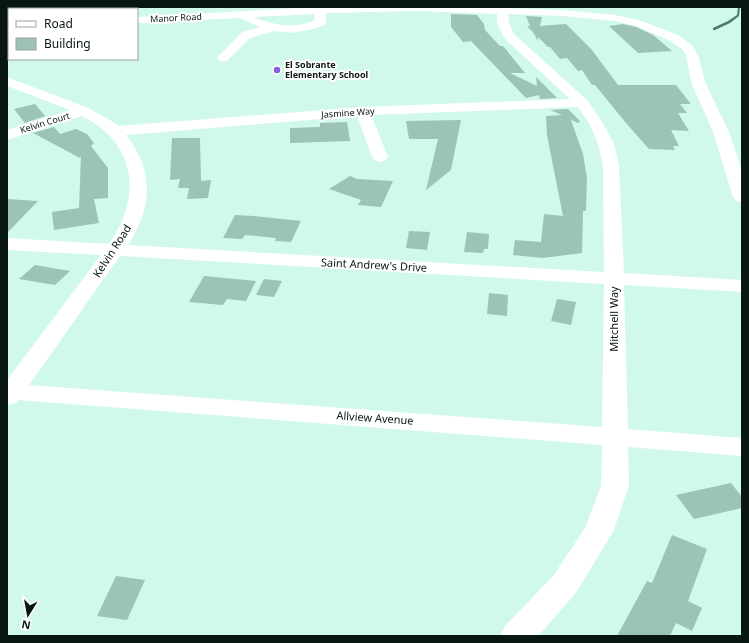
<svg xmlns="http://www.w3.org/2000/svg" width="749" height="643" viewBox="0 0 749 643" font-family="'Noto Sans',sans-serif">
  <rect width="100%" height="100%" fill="#d0f9eb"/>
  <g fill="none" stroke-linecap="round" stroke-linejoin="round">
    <polygon fill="#487e6d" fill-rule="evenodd" points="738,7 740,7 739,16 730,23 715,30 713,30 713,28 728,21 737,15"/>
  </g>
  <g fill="#9cc3b5">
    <polygon points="451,14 477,15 484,24 485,30 500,46 503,46 525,73 510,73 537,86 536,77 557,98 540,99 539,95 526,98 471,41 463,42 451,27"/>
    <polygon points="526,16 542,17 540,26 566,24 592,50 618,85 676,85 691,104 680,104 687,113 678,113 689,131 671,130 679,146 673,146 675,150 649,149 626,123 595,85 592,85 582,70 578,71 567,58 560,59 550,47 548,47 538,37 538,41 533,32 527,26 530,26"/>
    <polygon points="623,24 636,27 653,35 672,51 638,53 609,26"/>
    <polygon points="35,104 45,116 25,123 14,109"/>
    <polygon points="568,109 580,121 578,123 571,120 583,154 587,178 586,211 583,211 582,253 543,258 513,255 515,240 541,242 544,214 563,216 547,135 546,116 562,115 550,110"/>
    <polygon points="461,120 451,170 426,190 438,139 409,139 406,121"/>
    <polygon points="347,122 350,141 290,143 290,128 320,127 320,123"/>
    <polygon points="54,127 60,134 76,129 87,134 94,143 91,146 108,168 108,198 94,199 99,223 54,230 52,212 79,208 81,156 80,158 33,133"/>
    <polygon points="172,138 200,138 201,181 211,180 208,198 187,199 189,188 178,188 180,179 170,180"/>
    <polygon points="350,176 357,179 393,181 381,207 358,205 361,200 329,189"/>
    <polygon points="7,199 38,201 7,233"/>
    <polygon points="235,215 254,216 301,221 291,242 275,241 276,238 245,235 242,239 223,238"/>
    <polygon points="409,231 430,232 427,250 406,248"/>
    <polygon points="467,232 489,234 488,249 484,249 483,253 464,252"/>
    <polygon points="35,265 70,271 55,285 19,279"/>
    <polygon points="204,276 256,281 246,301 227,299 223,305 189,302"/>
    <polygon points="264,279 282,281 274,297 256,295"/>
    <polygon points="489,293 508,295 507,316 487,314"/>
    <polygon points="557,299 576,302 571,325 551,321"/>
    <polygon points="731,483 742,497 742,508 694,519 676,495"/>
    <polygon points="672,535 707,549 688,601 702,608 692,631 676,623 670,636 617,636 647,581 652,583"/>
    <polygon points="116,576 145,580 127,620 97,616"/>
  </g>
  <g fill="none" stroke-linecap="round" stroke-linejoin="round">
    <g fill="#fff" fill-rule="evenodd">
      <path d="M 320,7 L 484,7 L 562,10 L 615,15 L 639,20 L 678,35 L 692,45 L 698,55 L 705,82 L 729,132 L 742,171 L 742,202 L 736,201 L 733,197 L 713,132 L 691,82 L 686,55 L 683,50 L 670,41 L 636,26 L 615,21 L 562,16 L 508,14 L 509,23 L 514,34 L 587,100 L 603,123 L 614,144 L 619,165 L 624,273 L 742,280 L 742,292 L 624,285 L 628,429 L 742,438 L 742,456 L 628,447 L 629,486 L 613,532 L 575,594 L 538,636 L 500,636 L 505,626 L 553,576 L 585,528 L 601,486 L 602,445 L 18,400 L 16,403 L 7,405 L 7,380 L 101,255 L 7,250 L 7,238 L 109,244 C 142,196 137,144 82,116 L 7,140 L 7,130 L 70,110 L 7,86 L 7,77 L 88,108 L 110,120 L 118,126 L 362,107 L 570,99 L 505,39 L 497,23 L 497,14 L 417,11 L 326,13 L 326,23 L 324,25 L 314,29 L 291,33 L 274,31 L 250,38 L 227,61 L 219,61 L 217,58 L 242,32 L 260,27 L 240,18 L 137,23 L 137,17 ZM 315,14 L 314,21 C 294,28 274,26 254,17 ZM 578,107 L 589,123 L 598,144 L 603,165 L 604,272 L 128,245 C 152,208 155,171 126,135 L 357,116 L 372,157 L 374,160 L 380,162 L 386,160 L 388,157 L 371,115 ZM 120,256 L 604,284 L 602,427 L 29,385 Z"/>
      <rect x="7" y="15" width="2" height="7"/>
    </g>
  </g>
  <circle fill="#8460db" stroke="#fff" stroke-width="1.5" cx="277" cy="70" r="4"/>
  <g text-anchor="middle" stroke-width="4" stroke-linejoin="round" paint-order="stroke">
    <g font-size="9" fill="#081712" stroke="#fff">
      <text transform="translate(176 18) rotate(-3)" y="3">Manor Road</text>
      <text transform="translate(348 113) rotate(-4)" y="3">Jasmine Way</text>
      <text transform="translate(45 123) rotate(-17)" y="3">Kelvin Court</text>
    </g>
    <g font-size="9" font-weight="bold" fill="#081712" stroke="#fff" text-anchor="start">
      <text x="285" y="68">El Sobrante<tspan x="285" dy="10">Elementary School</tspan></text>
    </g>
    <g font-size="11" fill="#081712" stroke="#fff">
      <text transform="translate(112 251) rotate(-57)" y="4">Kelvin Road</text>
      <text transform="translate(374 265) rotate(3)" y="4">Saint Andrew's Drive</text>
      <text transform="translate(614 319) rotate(-90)" y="4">Mitchell Way</text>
      <text transform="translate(375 418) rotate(4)" y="4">Allview Avenue</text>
    </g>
  </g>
  <rect width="749" height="643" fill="none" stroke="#081712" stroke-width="16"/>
  <rect x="8" y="8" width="130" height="52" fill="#ffffff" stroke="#9ca2a0"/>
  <rect x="16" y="21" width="20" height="6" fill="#ffffff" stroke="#9ca2a0"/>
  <text x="44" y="28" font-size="12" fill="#081712">Road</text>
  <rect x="16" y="38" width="20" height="12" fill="#9cc3b5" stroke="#9ca2a0"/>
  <text x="44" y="48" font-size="12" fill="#081712">Building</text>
  <g transform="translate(28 615) rotate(191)" stroke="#ffffff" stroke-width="3" paint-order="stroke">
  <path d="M0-3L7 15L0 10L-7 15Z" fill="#081712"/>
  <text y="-6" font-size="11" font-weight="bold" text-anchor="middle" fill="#081712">N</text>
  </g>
</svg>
